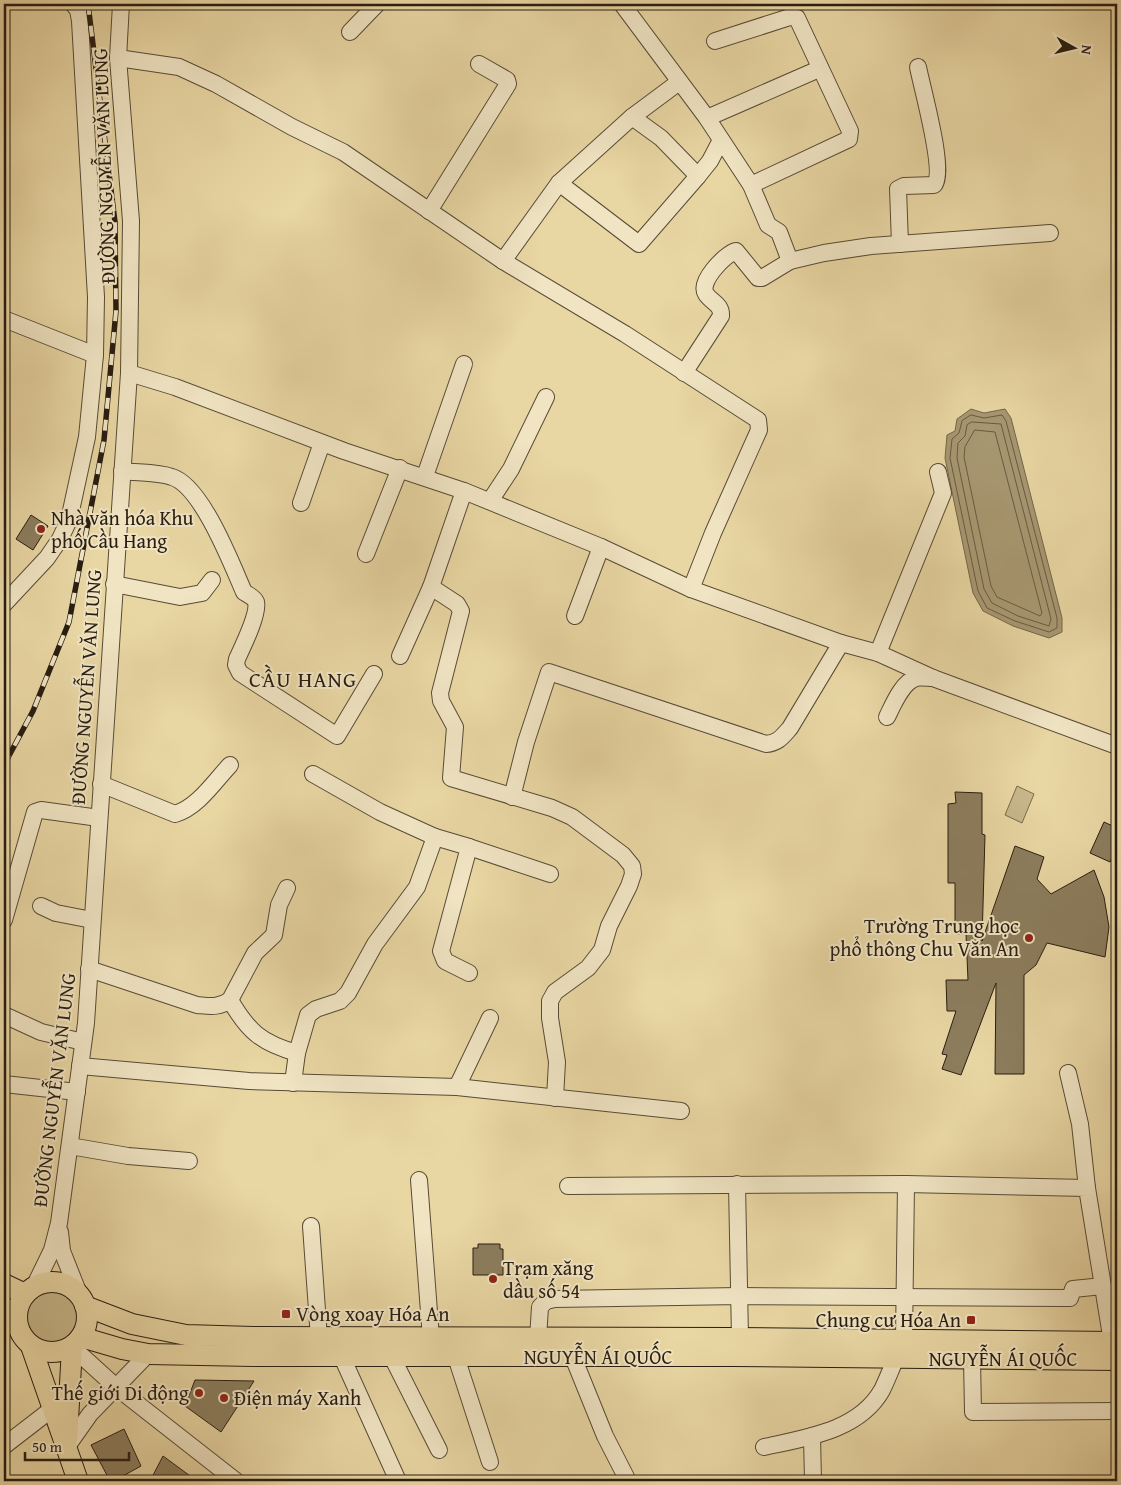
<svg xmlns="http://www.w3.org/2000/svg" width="1121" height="1485" viewBox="0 0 1121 1485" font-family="'Gentium Book Plus',serif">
  <rect width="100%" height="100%" fill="#e8d6a3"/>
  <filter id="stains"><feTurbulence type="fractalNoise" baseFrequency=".004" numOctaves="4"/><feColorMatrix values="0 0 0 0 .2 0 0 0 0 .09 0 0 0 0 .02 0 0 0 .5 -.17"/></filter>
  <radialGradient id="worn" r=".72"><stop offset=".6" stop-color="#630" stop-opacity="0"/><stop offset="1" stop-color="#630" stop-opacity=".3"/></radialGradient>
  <g fill="#c7b78a" stroke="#786a4e">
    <polygon points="1017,786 1034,794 1022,823 1005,815"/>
    <circle cx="52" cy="1318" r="27"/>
  </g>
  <polygon fill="#a79771" stroke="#74664b" points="971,409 984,413 1005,409 1011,418 1062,618 1062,632 1049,638 1013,626 983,611 973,593 945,458 947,435 955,431 957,419"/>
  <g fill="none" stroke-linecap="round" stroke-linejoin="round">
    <g stroke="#685a41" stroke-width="1">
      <polygon points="971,415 984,418 1002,415 1006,421 1057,618 1057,628 1049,632 1015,621 987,608 978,591 950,458 952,439 959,433 962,421"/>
      <polygon points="972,422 1001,424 1051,619 1049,626 1018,616 992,603 984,589 957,458 958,443 965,436 967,425"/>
      <polygon points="975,430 995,432 1042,613 1040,616 997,597 991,586 964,457 965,447"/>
    </g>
  </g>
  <g fill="#8c7d5d" stroke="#281d11">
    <polygon points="31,515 48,526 33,550 16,539"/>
    <polygon points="955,792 982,793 982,834 985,835 982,941 1015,846 1044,857 1037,879 1051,894 1094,870 1104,897 1109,927 1105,957 1047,943 1036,965 1024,975 1024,1074 995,1074 996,983 961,1075 942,1069 947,1055 942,1054 956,1011 947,1011 946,980 968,980 966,934 955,934 955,883 948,883 948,804 956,803"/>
    <polygon points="1104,822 1117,828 1117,846 1110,862 1090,853"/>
    <polygon points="478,1244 500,1244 500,1249 503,1249 503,1275 473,1275 473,1248 478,1248"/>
    <polygon points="195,1380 254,1381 221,1432 185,1406"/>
    <polygon points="124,1429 141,1466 114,1481 110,1481 91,1445"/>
    <polygon points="163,1456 197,1481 150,1481"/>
  </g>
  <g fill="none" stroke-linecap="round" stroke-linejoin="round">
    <defs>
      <g id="minor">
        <polyline points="73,4 78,10 80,21 96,297 95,355"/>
        <polyline points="622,4 707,118 751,185 768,225 779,232 790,261"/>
        <polyline points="350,32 377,4"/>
        <polyline points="715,41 790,17 797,18 850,131 849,139 751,185"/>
        <polyline points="118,58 179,67 216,84 292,127 343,152 503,261 625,334 758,420 759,430 713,533 691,589"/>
        <polyline points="632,117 679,82"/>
        <polyline points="707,118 819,69"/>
        <polyline points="559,183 639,244 698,176 710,161 721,140"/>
        <polyline points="429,211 508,84 507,80 479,64"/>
        <path d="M 900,244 L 898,189 L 904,186 L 934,185 C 946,172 922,88 918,67"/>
        <polyline points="503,261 559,183 632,117 661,138 698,176"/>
        <polyline points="4,319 95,355 87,437 69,520 60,539 47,558 4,604"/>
        <polyline points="129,373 175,387 344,451 464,491 601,547 691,589 841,643 878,653 933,678 1117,746"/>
        <path d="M 684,373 L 721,316 C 722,304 711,302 706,294 C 698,282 725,254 736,251 L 758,278 L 762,278 L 790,261 L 824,253 L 871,246 L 1050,233"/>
        <path d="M 122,471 C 138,473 157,472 172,477 C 202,486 232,565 244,592 C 248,595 254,597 256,602 C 259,614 242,648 237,659 L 236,665 L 240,673 L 337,736 L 374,674"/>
        <polyline points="425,476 464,364"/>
        <polyline points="464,491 431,587 457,604 461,611 440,693 441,701 455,727 451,778 552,808 572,817 623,855 632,866 633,874 629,886 609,926 602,950 588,968 555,992 550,1001 550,1018 557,1062 555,1098"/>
        <polyline points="490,501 511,469 546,397"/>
        <polyline points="301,503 322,443"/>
        <polyline points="366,554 400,468"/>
        <polyline points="114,584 180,597 202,593 212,580"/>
        <polyline points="575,616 601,547"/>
        <polyline points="878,653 941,498 943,493 938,472"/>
        <polyline points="400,656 431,587"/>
        <path d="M 887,717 C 893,705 902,682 916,678 C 921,677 928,678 933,678"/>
        <polyline points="313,774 380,812 435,837"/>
        <path d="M 101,784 L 175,814 C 198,807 214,782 230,765"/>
        <path d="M 512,797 L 526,742 L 549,672 L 766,744 C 778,743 782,737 790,728 L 841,643"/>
        <polyline points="469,847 550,874"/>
        <polyline points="41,906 56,913 92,920"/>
        <polyline points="4,920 35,812 41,810 99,818"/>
        <path d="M 89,969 L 197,1005 C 210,1006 219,1008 230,1000 L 255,953 L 274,935 L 279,905 L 287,888"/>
        <path d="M 230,1000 C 248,1031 261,1043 297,1053"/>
        <polyline points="4,1015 41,1032 83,1042"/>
        <polyline points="80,1066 249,1081 457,1087 681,1111"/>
        <polyline points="1068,1073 1080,1124 1087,1188"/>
        <polyline points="293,1083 297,1053 308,1015 316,1009 340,1001 348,993 375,944 417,887 435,837 469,847 441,951 445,961 469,973"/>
        <polyline points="4,1084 77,1092"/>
        <polyline points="457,1087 490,1018"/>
        <polyline points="70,1146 128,1156 189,1161"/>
        <polyline points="419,1180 431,1338"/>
        <polyline points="737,1184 740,1338"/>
        <polyline points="568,1186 906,1184 1087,1188 1112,1342"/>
        <polyline points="311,1226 319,1338"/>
        <polyline points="60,1232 62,1251 79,1294"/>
        <polyline points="34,1287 52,1250 59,1223 86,1023 129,373 131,221 118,58 121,4"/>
        <polyline points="538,1338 540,1307 546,1301 555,1299 739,1296 1070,1298 1073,1289 1103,1286"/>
        <polyline points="904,1340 906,1184"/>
        <polyline points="72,1347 116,1387 236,1481"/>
        <polyline points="342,1357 398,1481"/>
        <polyline points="392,1357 439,1450"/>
        <polyline points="456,1357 490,1462"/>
        <polyline points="573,1357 605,1436 626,1477"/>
        <polyline points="972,1359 973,1412 1117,1411"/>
        <polyline points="812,1436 813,1481"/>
        <polyline points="4,1446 52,1409"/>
        <path d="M 764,1447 C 805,1438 859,1431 882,1390 C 887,1380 891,1369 896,1358"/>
        <polyline points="66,1448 90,1414 148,1354"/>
      </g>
      <g id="major">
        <circle cx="52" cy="1317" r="35"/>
        <polyline points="4,1284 25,1294"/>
        <polyline points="85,1306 132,1324 186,1335 253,1337 732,1338 1117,1342"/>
        <polyline points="81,1337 122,1349 148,1354 253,1356 733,1356 1117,1360"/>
        <polyline points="31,1346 78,1481"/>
        <polyline points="67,1439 72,1347"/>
      </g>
    </defs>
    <use href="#minor" stroke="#584b36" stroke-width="18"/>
    <use href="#major" stroke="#281d11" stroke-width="22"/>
    <use href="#minor" stroke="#f0e4c3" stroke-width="16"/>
    <use href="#major" stroke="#e8d6a3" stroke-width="20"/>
    <defs>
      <polyline id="rail" points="4,765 33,711 69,622 104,440 116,311 115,222 88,4"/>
    </defs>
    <use href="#rail" stroke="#281d11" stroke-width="5.5"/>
    <use href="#rail" stroke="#f0e4c3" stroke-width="4" stroke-dasharray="11" stroke-linecap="butt"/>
  </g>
  <g fill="#8f2418" stroke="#f0e4c3" stroke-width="2">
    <circle cx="41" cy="529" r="5"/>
    <circle cx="1029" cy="938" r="5"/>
    <circle cx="493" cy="1279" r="5"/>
    <rect x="281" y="1309" width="10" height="10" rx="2.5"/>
    <rect x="966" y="1315" width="10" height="10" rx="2.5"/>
    <circle cx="199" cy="1393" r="5"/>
    <circle cx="224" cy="1398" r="5"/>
  </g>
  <g text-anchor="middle" stroke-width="4" stroke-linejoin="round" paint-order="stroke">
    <g font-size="20" fill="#281d11" stroke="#f0e4c3">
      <text transform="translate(104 166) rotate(-92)" y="7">ĐƯỜNG NGUYỄN VĂN LUNG</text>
      <text transform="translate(86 687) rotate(-86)" y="7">ĐƯỜNG NGUYỄN VĂN LUNG</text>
      <text transform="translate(54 1090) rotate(-83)" y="7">ĐƯỜNG NGUYỄN VĂN LUNG</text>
      <text x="598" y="1364">NGUYỄN ÁI QUỐC</text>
      <text x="1003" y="1366">NGUYỄN ÁI QUỐC</text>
    </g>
    <g font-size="20" fill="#281d11" stroke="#f0e4c3" text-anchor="start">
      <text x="51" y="525">Nhà văn hóa Khu<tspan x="51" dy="23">phố Cầu Hang</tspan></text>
      <text x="1019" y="933" text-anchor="end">Trường Trung học<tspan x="1019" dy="23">phổ thông Chu Văn An</tspan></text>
      <text x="503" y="1275">Trạm xăng<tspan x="503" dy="23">dầu số 54</tspan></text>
      <text x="296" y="1321">Vòng xoay Hóa An</text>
      <text x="961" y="1327" text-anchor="end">Chung cư Hóa An</text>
      <text x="189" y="1400" text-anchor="end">Thế giới Di động</text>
      <text x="234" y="1405">Điện máy Xanh</text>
    </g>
    <g font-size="22" letter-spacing="1" fill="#281d11" stroke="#f0e4c3">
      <text x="303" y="687">CẦU HANG</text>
    </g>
  </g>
  <rect width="1121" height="1485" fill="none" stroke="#e8d6a3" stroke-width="20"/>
  <rect x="5" y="5" width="1111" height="1475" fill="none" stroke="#281d11" stroke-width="2.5"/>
  <rect x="10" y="10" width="1101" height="1465" fill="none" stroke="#281d11"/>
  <g transform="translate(1074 48) rotate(98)" stroke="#f0e4c3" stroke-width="4" paint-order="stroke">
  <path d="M0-4L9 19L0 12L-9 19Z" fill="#281d11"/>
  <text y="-8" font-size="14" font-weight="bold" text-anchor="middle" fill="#281d11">N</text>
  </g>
  <path d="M25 1452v8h104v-8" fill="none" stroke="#281d11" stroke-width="2.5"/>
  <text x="32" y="1452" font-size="15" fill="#281d11" stroke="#f0e4c3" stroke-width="4" paint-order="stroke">50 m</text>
  <rect width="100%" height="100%" filter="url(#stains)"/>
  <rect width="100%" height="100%" fill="url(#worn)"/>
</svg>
